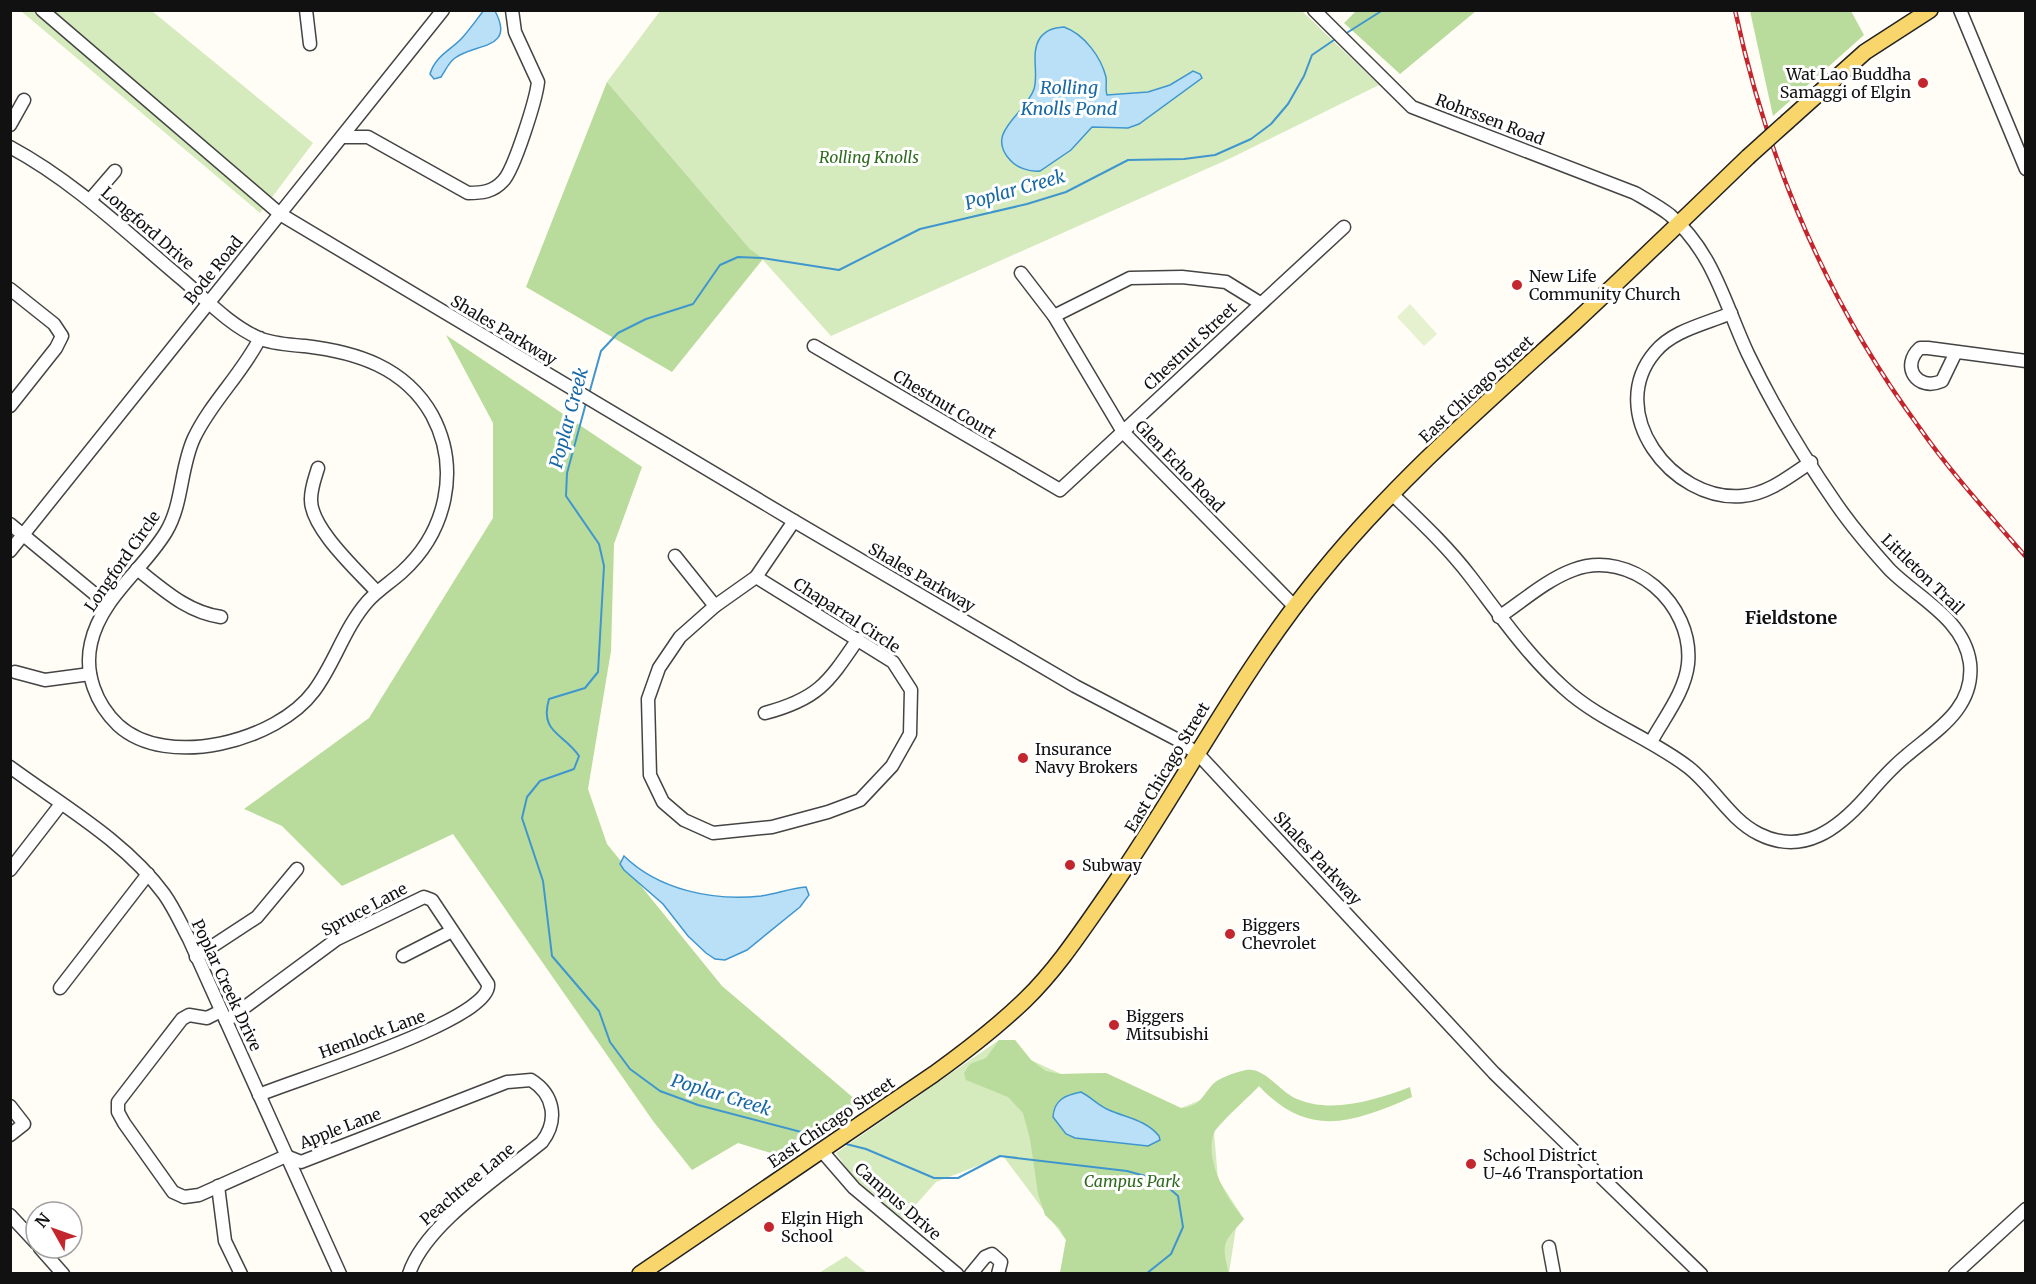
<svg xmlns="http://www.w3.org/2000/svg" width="2036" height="1284" viewBox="0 0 2036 1284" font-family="Merriweather,serif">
  <rect width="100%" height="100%" fill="#fffdf5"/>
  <g fill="#d5ebbd">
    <polygon points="1301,10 1379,85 1231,158 831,336 763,260 750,249 607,82 660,11"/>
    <polygon points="21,11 152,11 313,143 260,213"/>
    <polygon points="999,1040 1015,1040 1031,1060 1061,1074 1106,1073 1181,1108 1203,1099 1214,1132 1218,1179 1244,1219 1236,1228 1229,1273 1060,1273 1066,1240 1003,1156 936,1182 903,1219 852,1176 836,1153"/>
    <polygon points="846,1256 867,1273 819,1273"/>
  </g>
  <g fill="#b9dc9c">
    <polygon points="1356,11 1356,10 1476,11 1400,74 1344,23"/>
    <polygon points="1750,11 1851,11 1864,35 1773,116"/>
    <polygon points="607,82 750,249 763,259 672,372 526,287"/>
    <polygon points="446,335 642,467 614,544 611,651 588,789 607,844 722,986 863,1106 774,1154 738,1143 692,1170 653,1121 453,834 342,886 282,826 244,809 369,718 493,518 493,423"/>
    <path d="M 999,1040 L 1015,1040 L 1031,1060 L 1046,1071 L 1061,1074 L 1106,1073 L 1181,1108 C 1199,1107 1201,1098 1212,1085 C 1218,1078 1236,1072 1246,1070 C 1265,1067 1280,1092 1297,1099 C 1332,1114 1376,1100 1410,1087 L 1412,1097 C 1353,1123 1308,1139 1259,1086 C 1251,1095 1218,1124 1214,1133 C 1204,1161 1227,1199 1244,1219 C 1225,1241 1220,1242 1229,1273 L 1060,1273 L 1066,1240 L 1059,1228 L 1045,1215 L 1038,1194 L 1030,1139 L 1023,1113 L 1008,1097 L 966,1080 L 964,1073 L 970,1064 L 986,1058 Z"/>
  </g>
  <polygon fill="#e6f2cf" points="1410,304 1437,334 1424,346 1397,317"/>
  <g fill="#b9e0f7" stroke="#3f96cf" stroke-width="1.5">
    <path d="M 484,10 L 495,11 C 516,50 475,43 455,58 C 449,62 445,71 441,77 L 434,79 L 430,74 C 435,56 451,50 462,38 C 470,29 477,19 484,10 Z"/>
    <path d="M 1064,27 C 1084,34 1101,57 1106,77 C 1107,84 1105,90 1107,95 L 1148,92 L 1170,85 L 1193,71 L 1200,74 L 1202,78 L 1139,124 L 1128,128 L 1092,127 L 1071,150 L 1040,171 C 1030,172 1017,168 1010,160 C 984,132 1026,114 1034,89 C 1039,73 1030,53 1040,38 C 1047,29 1054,28 1064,27 Z"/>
    <path d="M 624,856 C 659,890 712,901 761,896 C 776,894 791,888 806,887 L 809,895 L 800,907 L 747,950 L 725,960 L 715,959 L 706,953 L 688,936 L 663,904 L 624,870 L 620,864 Z"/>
    <path d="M 1081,1092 C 1091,1097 1099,1106 1109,1110 C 1127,1118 1146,1120 1159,1136 L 1160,1140 L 1148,1146 L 1075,1138 L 1066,1134 L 1053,1117 C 1054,1100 1065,1095 1081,1092 Z"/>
  </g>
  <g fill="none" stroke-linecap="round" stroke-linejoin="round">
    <g stroke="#3f96cf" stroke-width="2">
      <polyline points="1345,34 1383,10"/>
      <polyline points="589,394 601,351 618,333 646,319 693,304 720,265 738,257 762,258 839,270 920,229 1027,204 1066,192 1128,160 1184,159 1215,155 1251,139 1271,124 1288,104 1304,76 1312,55 1337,38"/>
      <path d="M 586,403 L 567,473 L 566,496 L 599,544 L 604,566 L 598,672 L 585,688 L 549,699 C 539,733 564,733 579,756 L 574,769 L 540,781 L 527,797 L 522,818 L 543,881 L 552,956 L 599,1011 L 610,1042 L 630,1069 L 660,1091 L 698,1105 L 828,1139"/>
      <polyline points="842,1143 866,1149 934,1178 958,1178 1000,1156 1127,1171 1160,1180 1178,1196 1183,1227 1171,1254 1146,1274"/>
    </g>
    <defs>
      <g id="minor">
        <polyline points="42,10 280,214 794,521 1075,686 1178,740 1199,755 1494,1073 1701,1274"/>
        <polyline points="306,10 310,44"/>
        <path d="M 1314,10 L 1412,107 L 1635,193 C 1647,200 1660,207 1670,215 C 1714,253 1725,305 1748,354 C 1772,404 1805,459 1837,505 C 1853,528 1871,549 1890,570 C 1918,598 1964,619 1970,663 C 1975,709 1935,731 1906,756 C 1891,768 1879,782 1867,796 C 1838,829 1803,856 1759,834 C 1729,819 1713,786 1688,767 C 1649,737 1600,721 1564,688 C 1527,655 1500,615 1470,576 C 1447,546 1420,521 1393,495"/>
        <polyline points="1960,10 2026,169"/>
        <polyline points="10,125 24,100"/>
        <path d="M 342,137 L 368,137 L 468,193 C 482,193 493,192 503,181 C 514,170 536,100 538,82 L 515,32 L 512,10"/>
        <path d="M 10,147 C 75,182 127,233 183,280 C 206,300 232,327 261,339 C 275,344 291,345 305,346 C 356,352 405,367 432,415 C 461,469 446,532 402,572 C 391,582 378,590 368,601 C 344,628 335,663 314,691 C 277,741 167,770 118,725 C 96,704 84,673 91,643 C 101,598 143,570 166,532 C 183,504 180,468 194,438 C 211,402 242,374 260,338"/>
        <polyline points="90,200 115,171"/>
        <polyline points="1021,273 1054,316 1123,432 1295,607"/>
        <polyline points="10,289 54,324 62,336 56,348 10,406"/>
        <path d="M 1731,313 C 1706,324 1673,330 1655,352 C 1604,412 1672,502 1742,496 C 1768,494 1790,476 1811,462"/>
        <polyline points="1054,316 1130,278 1182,277 1226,282 1260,303"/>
        <polyline points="814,346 1060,490 1344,227"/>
        <path d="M 1956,352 L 1942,381 C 1917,392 1900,366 1920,348 L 1928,348 L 2026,361"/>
        <path d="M 318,468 C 315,478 311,488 311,499 C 310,528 358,571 377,592"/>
        <polyline points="10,524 108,605"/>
        <polyline points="10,551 443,10"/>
        <polyline points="675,556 715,606"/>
        <path d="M 137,569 C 164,590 187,612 221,617"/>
        <polygon points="756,577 893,662 911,690 910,734 892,766 860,800 828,812 772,827 713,833 684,820 663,802 650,775 648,699 659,668 680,637 715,606"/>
        <polyline points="756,577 794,521"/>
        <path d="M 1499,617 C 1523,601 1546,580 1573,570 C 1631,548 1694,604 1688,664 C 1685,692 1664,718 1651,742"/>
        <polyline points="15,672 45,680 90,674"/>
        <path d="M 765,713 C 818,699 828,683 858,639"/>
        <path d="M 10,767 C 63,806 125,841 164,894 C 174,908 181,924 189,939 L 340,1274"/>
        <polyline points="10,870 61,804"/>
        <polyline points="403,956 452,931"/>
        <polyline points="196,957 257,917 297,869"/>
        <polyline points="60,988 148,874"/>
        <path d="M 221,1011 L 207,1018 L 189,1015 L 182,1019 L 118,1102 L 118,1112 L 124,1123 L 173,1192 L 184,1197 L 199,1195 L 286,1156 L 301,1162 L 507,1082 L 531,1080 C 555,1095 558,1121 542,1142 C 501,1176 425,1224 409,1274"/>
        <path d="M 226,1021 L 337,939 L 424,897 L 432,900 L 488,984 C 493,1020 293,1080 259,1095"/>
        <polyline points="10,1106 24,1124 10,1135"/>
        <polyline points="821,1150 854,1188 957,1274"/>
        <polyline points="218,1186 225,1241 241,1274"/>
        <polyline points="10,1215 36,1243"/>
        <polyline points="1549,1247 1554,1274"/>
        <polyline points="40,1248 63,1274"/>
        <polyline points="971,1274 985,1257 992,1254 1001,1262 998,1274"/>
        <polyline points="1955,1274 2026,1209"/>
      </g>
      <g id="major">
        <polyline points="1788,121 1865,52 1930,10"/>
        <path d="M 640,1274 L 934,1074 C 966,1051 997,1027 1025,1000 C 1058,968 1083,929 1109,892 C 1182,787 1240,671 1322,572 C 1396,481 1486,403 1573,324 C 1632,269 1690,213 1748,157"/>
      </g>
    </defs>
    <use href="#minor" stroke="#444" stroke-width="15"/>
    <use href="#major" stroke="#222" stroke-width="18"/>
    <use href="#minor" stroke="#fff" stroke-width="12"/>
    <use href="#major" stroke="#f9d66b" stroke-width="15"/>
    <defs>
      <path id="rail" d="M 1735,10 C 1767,161 1828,303 1919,427 C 1951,473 1989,514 2026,557"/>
    </defs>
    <use href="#rail" stroke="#c4262e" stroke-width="4.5"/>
    <use href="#rail" stroke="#fff" stroke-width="2" stroke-dasharray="7" stroke-linecap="butt"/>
    <defs>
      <polyline id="major-bridge" points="1748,157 1788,121"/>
    </defs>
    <use href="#major-bridge" stroke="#222" stroke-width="18" stroke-linecap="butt"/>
    <use href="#major-bridge" stroke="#f9d66b" stroke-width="15"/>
  </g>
  <g fill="#c4262e" stroke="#fff" stroke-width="2">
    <circle cx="1923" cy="83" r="6"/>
    <circle cx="1517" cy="285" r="6"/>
    <circle cx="1023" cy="758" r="6"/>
    <circle cx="1070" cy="865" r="6"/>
    <circle cx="1230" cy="934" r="6"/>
    <circle cx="1114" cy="1025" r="6"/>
    <circle cx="1471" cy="1164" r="6"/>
    <circle cx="769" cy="1227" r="6"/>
  </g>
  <g text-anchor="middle" stroke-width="6" stroke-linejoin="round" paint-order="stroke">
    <g font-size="16" fill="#111" stroke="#fff" text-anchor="start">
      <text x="1911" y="80" text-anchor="end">Wat Lao Buddha<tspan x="1911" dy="18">Samaggi of Elgin</tspan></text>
      <text x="1529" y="282">New Life<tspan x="1529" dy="18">Community Church</tspan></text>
      <text x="1035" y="755">Insurance<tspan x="1035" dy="18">Navy Brokers</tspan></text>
      <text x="1082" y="871">Subway</text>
      <text x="1242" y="931">Biggers<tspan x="1242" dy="18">Chevrolet</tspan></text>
      <text x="1126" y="1022">Biggers<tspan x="1126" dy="18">Mitsubishi</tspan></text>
      <text x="1483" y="1161">School District<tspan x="1483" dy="18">U-46 Transportation</tspan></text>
      <text x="781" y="1224">Elgin High<tspan x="781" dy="18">School</tspan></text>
    </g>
    <g font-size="16" fill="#111" stroke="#fff">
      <text transform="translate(1490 119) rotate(21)" y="6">Rohrssen Road</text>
      <text transform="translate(148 228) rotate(41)" y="6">Longford Drive</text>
      <text transform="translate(213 270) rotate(-51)" y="6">Bode Road</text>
      <text transform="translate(504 330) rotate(31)" y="6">Shales Parkway</text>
      <text transform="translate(1190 346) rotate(-43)" y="6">Chestnut Street</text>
      <text transform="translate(1476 389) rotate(-43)" y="6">East Chicago Street</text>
      <text transform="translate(945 404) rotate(31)" y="6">Chestnut Court</text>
      <text transform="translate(1180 466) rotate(46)" y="6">Glen Echo Road</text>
      <text transform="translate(122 561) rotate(-55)" y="6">Longford Circle</text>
      <text transform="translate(1923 574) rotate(44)" y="6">Littleton Trail</text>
      <text transform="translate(922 577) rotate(30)" y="6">Shales Parkway</text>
      <text transform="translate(847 615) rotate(33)" y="6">Chaparral Circle</text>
      <text transform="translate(1167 767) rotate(-59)" y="6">East Chicago Street</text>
      <text transform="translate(1318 858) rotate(47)" y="6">Shales Parkway</text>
      <text transform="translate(364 909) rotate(-28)" y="6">Spruce Lane</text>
      <text transform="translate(227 985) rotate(65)" y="6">Poplar Creek Drive</text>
      <text transform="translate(372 1034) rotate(-20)" y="6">Hemlock Lane</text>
      <text transform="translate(831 1122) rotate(-34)" y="6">East Chicago Street</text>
      <text transform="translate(340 1128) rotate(-21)" y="6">Apple Lane</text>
      <text transform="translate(467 1184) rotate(-40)" y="6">Peachtree Lane</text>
      <text transform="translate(898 1201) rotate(41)" y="6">Campus Drive</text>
    </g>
    <g font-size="16" font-style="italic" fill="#2f6b1f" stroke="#fff">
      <text x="869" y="163">Rolling Knolls</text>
      <text x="1132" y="1187">Campus Park</text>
    </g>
    <g font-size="18" font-style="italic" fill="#1768a6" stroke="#fff">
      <text x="1069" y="94">Rolling<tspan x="1069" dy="21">Knolls Pond</tspan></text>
      <text transform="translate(1015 190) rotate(-16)" y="6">Poplar Creek</text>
      <text transform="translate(569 418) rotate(-75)" y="6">Poplar Creek</text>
      <text transform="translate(721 1095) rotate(17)" y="6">Poplar Creek</text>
    </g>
    <g font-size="18" font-weight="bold" fill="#111" stroke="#fff">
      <text x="1791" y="624">Fieldstone</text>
    </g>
  </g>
  <rect width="2036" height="1284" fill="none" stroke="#111111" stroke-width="24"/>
  <g transform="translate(54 1230) rotate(310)"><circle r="28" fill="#ffffff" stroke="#a0a0a0" stroke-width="1.5"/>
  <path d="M0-4.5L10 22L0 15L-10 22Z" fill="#c4262e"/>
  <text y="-9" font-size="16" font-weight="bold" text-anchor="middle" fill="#111111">N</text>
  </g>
</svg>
